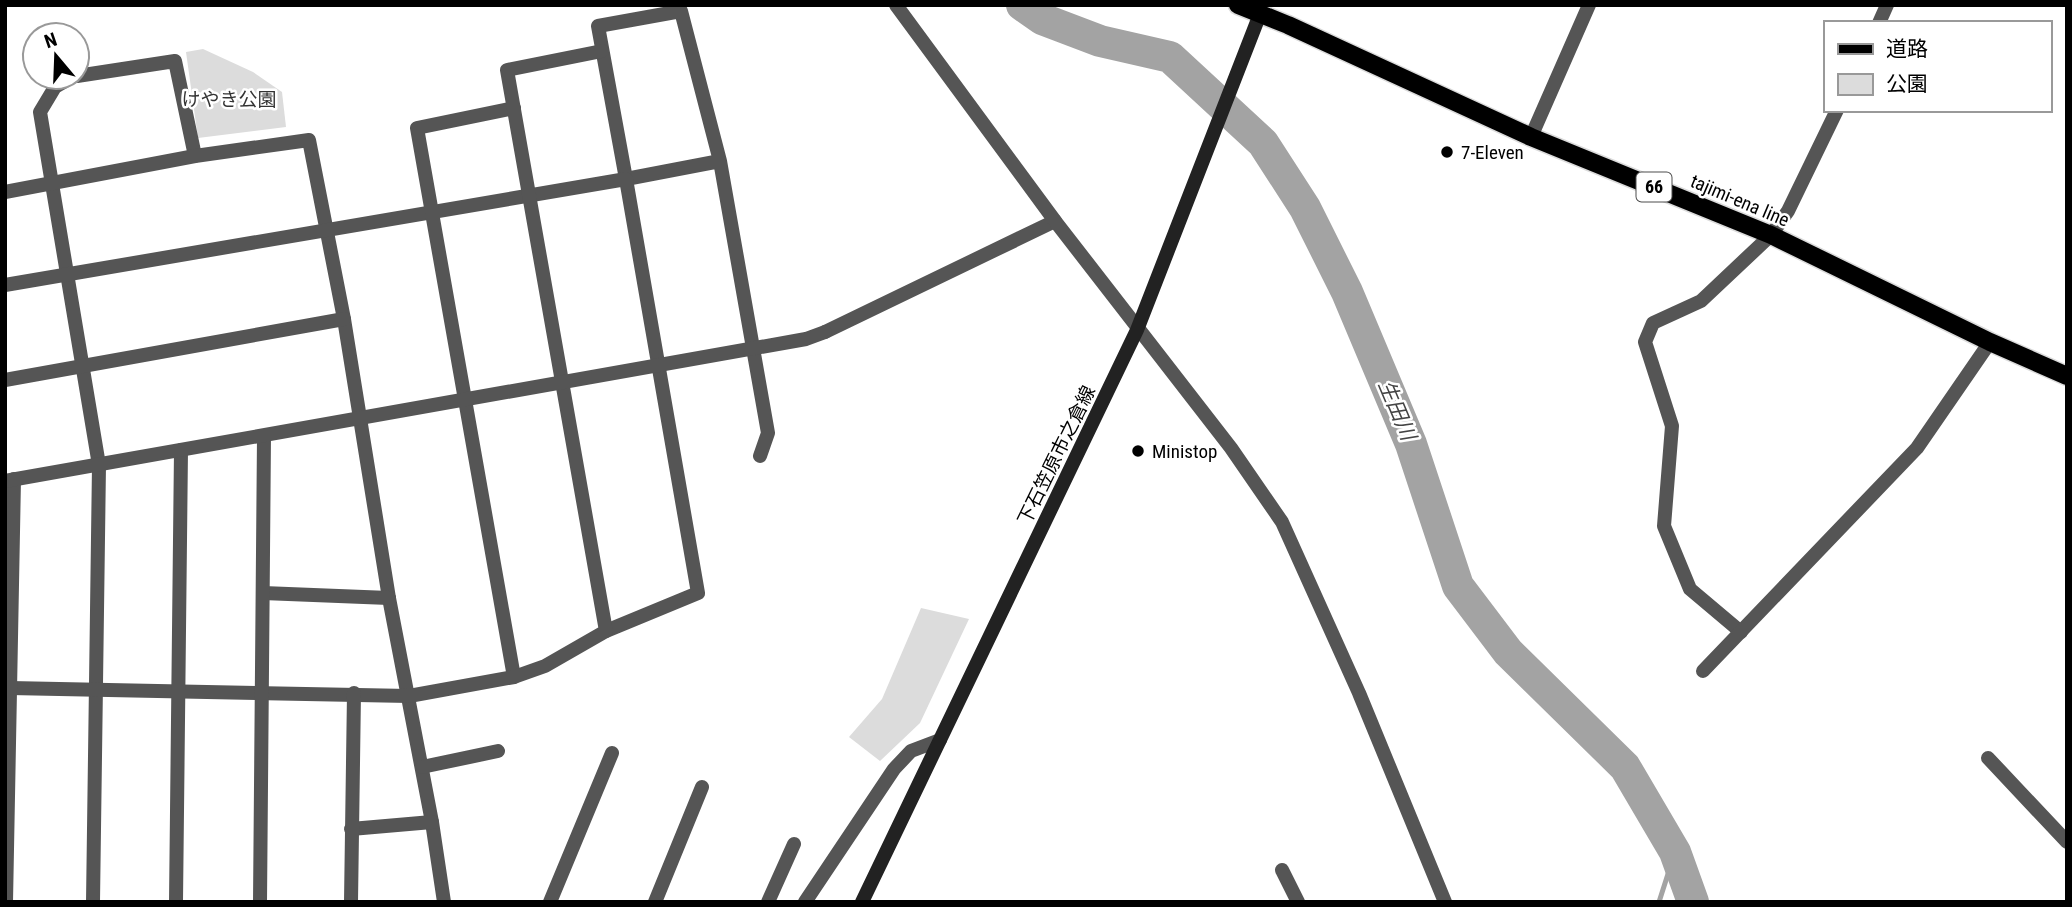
<svg xmlns="http://www.w3.org/2000/svg" width="2072" height="907" viewBox="0 0 2072 907" font-family="'Roboto Condensed','Noto Sans JP',sans-serif">
  <rect width="100%" height="100%" fill="#fff"/>
  <g fill="#dcdcdc">
    <polygon points="203,49 253,72 282,92 286,127 198,138 186,52"/>
    <polygon points="921,608 969,619 920,723 880,761 849,737 882,699"/>
  </g>
  <g fill="none" stroke-linecap="round" stroke-linejoin="round">
    <polyline stroke="#a3a3a3" stroke-width="5" points="1659,902 1675,852"/>
    <polyline stroke="#a3a3a3" stroke-width="32" points="1022,5 1042,19 1100,41 1170,57 1263,143 1305,208 1347,292 1411,444 1458,586 1508,652 1625,767 1675,852 1693,902"/>
    <defs>
      <polyline id="primary" points="1238,5 1288,25 1531,137 1771,235 1990,342 2067,376"/>
    </defs>
    <use href="#primary" stroke="#dbdbdb" stroke-width="21"/>
    <g stroke="#555" stroke-width="14">
      <polyline points="77,76 175,61 195,156"/>
      <polyline points="72,77 55,87 40,112 99,465 93,902"/>
      <polyline points="1531,137 1589,5"/>
      <polyline points="720,161 681,11 598,26 626,179 720,161 768,433 760,456"/>
      <polyline points="5,192 195,156 309,140 344,319 389,598 432,822 444,902"/>
      <polyline points="5,285 626,179 698,593 606,631"/>
      <polyline points="825,332 1055,221"/>
      <polyline points="5,380 344,319"/>
      <polyline points="263,593 389,598"/>
      <polyline points="1741,632 1690,589 1664,526 1672,426 1645,342 1653,323 1701,301 1771,235"/>
      <polyline points="1703,671 1917,448 1990,342"/>
      <polyline points="514,677 417,128 514,108"/>
      <polyline points="10,688 409,696 514,677 545,666 606,631 507,70 602,51"/>
      <polyline points="1988,758 2067,842"/>
      <polyline points="422,767 498,751"/>
      <polyline points="351,829 432,822"/>
      <polyline points="1282,870 1298,902"/>
      <polyline points="6,902 14,479"/>
      <polyline points="176,902 181,450"/>
      <polyline points="260,902 264,436"/>
      <polyline points="351,902 354,693"/>
      <polyline points="550,902 612,753"/>
      <polyline points="655,902 702,787"/>
      <polyline points="768,902 794,844"/>
      <polyline points="805,902 894,769 911,751 940,740"/>
    </g>
    <g stroke="#555" stroke-width="14">
      <polyline points="896,5 1055,221 1231,448 1282,522 1359,693 1445,902"/>
      <polyline points="1879,23 1887,5"/>
      <polyline points="1771,235 1788,211 1837,110"/>
      <polyline points="5,481 806,339 825,332"/>
    </g>
    <polyline stroke="#222" stroke-width="14" points="862,902 1137,330 1260,14"/>
    <use href="#primary" stroke="#000" stroke-width="18"/>
  </g>
  <g fill="#000" stroke="#fff" stroke-width="2.5">
    <circle cx="1447" cy="152" r="7"/>
    <circle cx="1138" cy="451" r="7"/>
  </g>
  <g text-anchor="middle" stroke-width="5" stroke-linejoin="round" paint-order="stroke">
    <rect fill="#fff" stroke="#4c4c4c" stroke-width="2" x="1636.5" y="172.5" width="35" height="29" rx="5"/>
    <g font-size="18" font-weight="bold" fill="#000">
      <text x="1654" y="193">66</text>
    </g>
    <g font-size="19" fill="#333" stroke="#fff">
      <text x="229" y="106">けやき公園</text>
    </g>
    <g font-size="19" fill="#000" stroke="#fff" text-anchor="start">
      <text x="1461" y="159">7-Eleven</text>
      <text x="1152" y="458">Ministop</text>
    </g>
    <g font-size="19" fill="#000" stroke="#fff">
      <text transform="translate(1740 200) rotate(23)" y="7">tajimi-ena line</text>
      <text transform="translate(1056 455) rotate(-64)" y="7">下石笠原市之倉線</text>
    </g>
    <g font-size="21" font-style="italic" fill="#444" stroke="#fff">
      <text transform="translate(1397 410) rotate(67)" y="7">生田川</text>
    </g>
  </g>
  <rect width="2072" height="907" fill="none" stroke="#000000" stroke-width="14"/>
  <rect x="1824" y="21" width="228" height="91" fill="#ffffff" stroke="#999999" stroke-width="2"/>
  <rect x="1838" y="44" width="35" height="10" fill="#000000" stroke="#999999" stroke-width="2"/>
  <text x="1886" y="56" font-size="21" fill="#000000">道路</text>
  <rect x="1838" y="74" width="35" height="21" fill="#dcdcdc" stroke="#999999" stroke-width="2"/>
  <text x="1886" y="91" font-size="21" fill="#000000">公園</text>
  <g transform="translate(56 56) rotate(341)"><circle r="33" fill="#ffffff" stroke="#999999" stroke-width="2"/>
  <path d="M0-5L12 26L0 18L-12 26Z" fill="#000000"/>
  <text y="-10" font-size="19" font-weight="bold" text-anchor="middle" fill="#000000">N</text>
  </g>
</svg>
